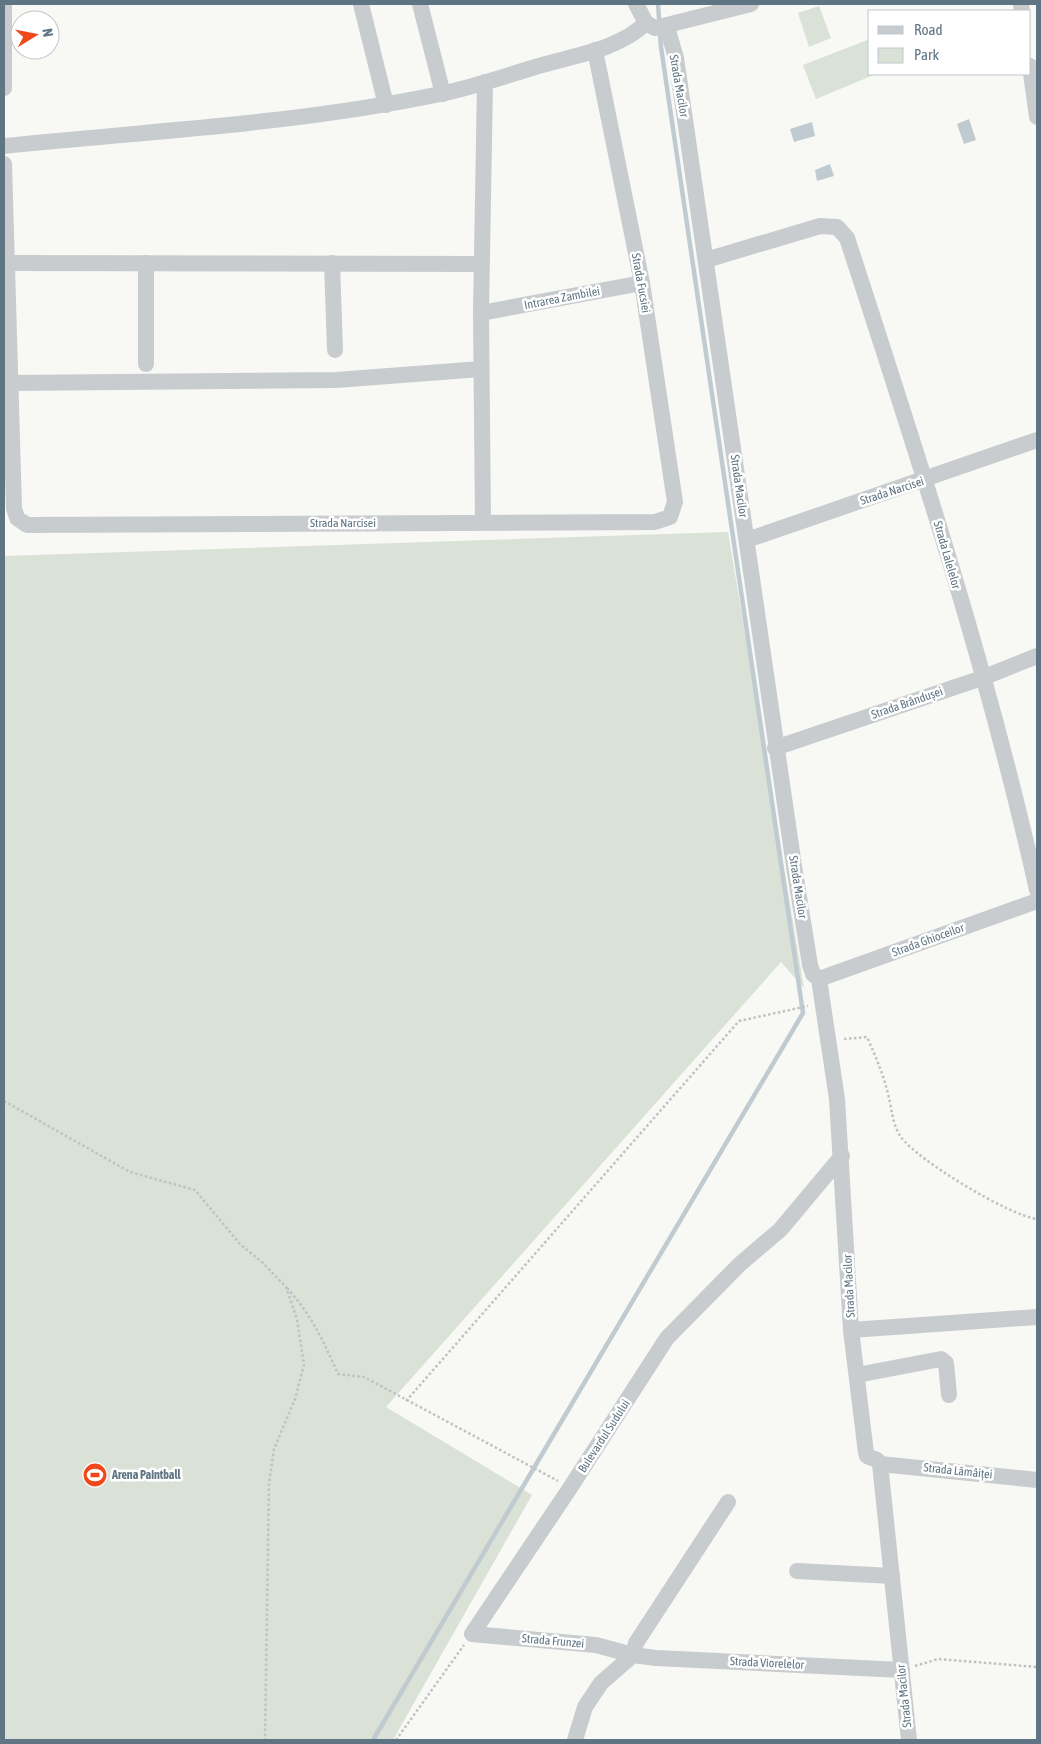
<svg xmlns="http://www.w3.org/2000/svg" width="1041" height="1744" viewBox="0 0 1041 1744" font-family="'Asap Condensed',sans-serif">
  <rect width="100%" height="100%" fill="#f8f8f5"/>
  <g fill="#dae1d6">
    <polygon points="819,6 831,38 809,47 798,13"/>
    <polygon points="870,39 870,74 876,74 816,99 803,65"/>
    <polygon points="728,532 804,988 781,962 386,1407 532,1495 393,1740 4,1740 4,556"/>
  </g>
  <g fill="#bfcbd0">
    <polygon points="969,119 976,140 964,144 957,124"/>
    <polygon points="812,122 815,136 794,142 790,129"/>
    <polygon points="830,164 834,176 817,181 815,170"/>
  </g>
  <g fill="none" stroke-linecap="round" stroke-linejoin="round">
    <polyline stroke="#bfcbd0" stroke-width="4.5" points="373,1740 803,1013 661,47 658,4"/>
    <g stroke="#bfc2c4" stroke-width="2.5" stroke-dasharray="2.5 2.5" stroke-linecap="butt">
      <path d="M 844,1039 L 867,1037 C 876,1057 884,1076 889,1098 C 892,1111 893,1126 901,1137 C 917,1160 1010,1216 1037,1219"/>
      <polyline points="4,1101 130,1172 195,1190 240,1244 263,1263 286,1287 297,1319 304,1365 295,1399 274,1449 269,1483 265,1740"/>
      <path d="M 287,1288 C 311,1314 324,1342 338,1374 L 364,1377 L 558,1481"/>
      <polyline points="406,1401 739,1021 808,1006"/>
      <polyline points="915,1666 938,1659 1037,1667"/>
      <polyline points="396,1740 464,1645"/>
    </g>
    <g stroke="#c8cccf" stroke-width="16">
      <polyline points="361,4 386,105"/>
      <polyline points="420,4 443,94"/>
      <polyline points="636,4 646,23 655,28 751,4"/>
      <polyline points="1021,4 1022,11"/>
      <polyline points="667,27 676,58 794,866 810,965 813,974 819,979 837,1099 851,1330 866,1453 867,1456 877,1460 880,1464 909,1740"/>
      <polyline points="1030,66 1037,117"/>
      <polyline points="4,88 4,4"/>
      <path d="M 4,146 C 149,131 297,124 440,94 C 474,87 508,75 542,65 C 577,55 619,49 646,23"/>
      <polyline points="4,164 14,508 17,518 27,525 655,522 670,517 675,502 642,283 595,50"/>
      <path d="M 706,260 L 820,226 L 837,227 L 847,238 C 917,453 988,669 1037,890"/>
      <polyline points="6,263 481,264"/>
      <polyline points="332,263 335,350"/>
      <polyline points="481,313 642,283"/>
      <polyline points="146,364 146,263"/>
      <polyline points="9,383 336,380 481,369"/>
      <polyline points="483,522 481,313 485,82"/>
      <polyline points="747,540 1037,440"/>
      <polyline points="775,748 982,678 1037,656"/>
      <polyline points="819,979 1037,901"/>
      <polyline points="842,1156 780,1230 740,1264 667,1338 570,1488 472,1634 596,1645 633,1655 656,1658 902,1670"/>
      <polyline points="851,1330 1037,1317"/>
      <polyline points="857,1375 941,1359 946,1363 949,1395"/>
      <polyline points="880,1464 1037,1480"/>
      <polyline points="797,1571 892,1576"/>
      <polyline points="575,1740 585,1707 601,1683 633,1655 636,1643 728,1502"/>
    </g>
  </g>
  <defs>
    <symbol id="stadium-disc" viewBox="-11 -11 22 22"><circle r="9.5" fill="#f2461b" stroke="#fff"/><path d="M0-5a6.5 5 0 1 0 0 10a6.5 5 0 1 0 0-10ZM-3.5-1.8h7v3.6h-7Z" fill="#fff"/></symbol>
  </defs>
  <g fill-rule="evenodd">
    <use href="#stadium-disc" x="81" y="1461" width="28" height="28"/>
  </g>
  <g text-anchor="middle" stroke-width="5" stroke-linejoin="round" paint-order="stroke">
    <g font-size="12" fill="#607583" stroke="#fff">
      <text transform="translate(679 86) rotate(80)" y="4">Strada Macilor</text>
      <text transform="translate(641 283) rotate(80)" y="4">Strada Fucsiei</text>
      <text transform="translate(562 298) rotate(-11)" y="4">Intrarea Zambilei</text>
      <text transform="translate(739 486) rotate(82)" y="4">Strada Macilor</text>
      <text transform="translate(892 491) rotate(-18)" y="4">Strada Narcisei</text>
      <text x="343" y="527">Strada Narcisei</text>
      <text transform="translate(947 555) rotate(74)" y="4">Strada Lalelelor</text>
      <text transform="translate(907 703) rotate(-19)" y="4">Strada Brândușei</text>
      <text transform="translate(798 887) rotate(81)" y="4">Strada Macilor</text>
      <text transform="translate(928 940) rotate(-20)" y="4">Strada Ghioceilor</text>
      <text transform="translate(849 1286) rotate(-93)" y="4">Strada Macilor</text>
      <text transform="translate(604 1436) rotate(-57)" y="4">Bulevardul Sudului</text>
      <text transform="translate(958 1471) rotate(6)" y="4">Strada Lămâiței</text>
      <text transform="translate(553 1641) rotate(5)" y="4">Strada Frunzei</text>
      <text transform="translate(767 1663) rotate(3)" y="4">Strada Viorelelor</text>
      <text transform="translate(904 1696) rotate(-96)" y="4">Strada Macilor</text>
    </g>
    <g font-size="12" font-weight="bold" fill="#607583" stroke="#fff" text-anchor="start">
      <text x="112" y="1479">Arena Paintball</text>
    </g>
  </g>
  <rect width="1041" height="1744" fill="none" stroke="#607583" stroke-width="10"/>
  <rect x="868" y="10" width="162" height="65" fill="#ffffff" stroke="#bfc8cd"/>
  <rect x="878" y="26" width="25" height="8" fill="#c8cccf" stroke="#bfc8cd"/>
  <text x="914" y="35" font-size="15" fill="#607583">Road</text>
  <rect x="878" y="48" width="25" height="15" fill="#dae1d6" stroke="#bfc8cd"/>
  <text x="914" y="60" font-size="15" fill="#607583">Park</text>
  <g transform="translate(35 35) rotate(80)"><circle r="24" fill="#ffffff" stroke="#bfc8cd"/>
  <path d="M0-4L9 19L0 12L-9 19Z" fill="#f2461b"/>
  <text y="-8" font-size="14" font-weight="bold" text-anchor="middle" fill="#607583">N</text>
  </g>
</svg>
